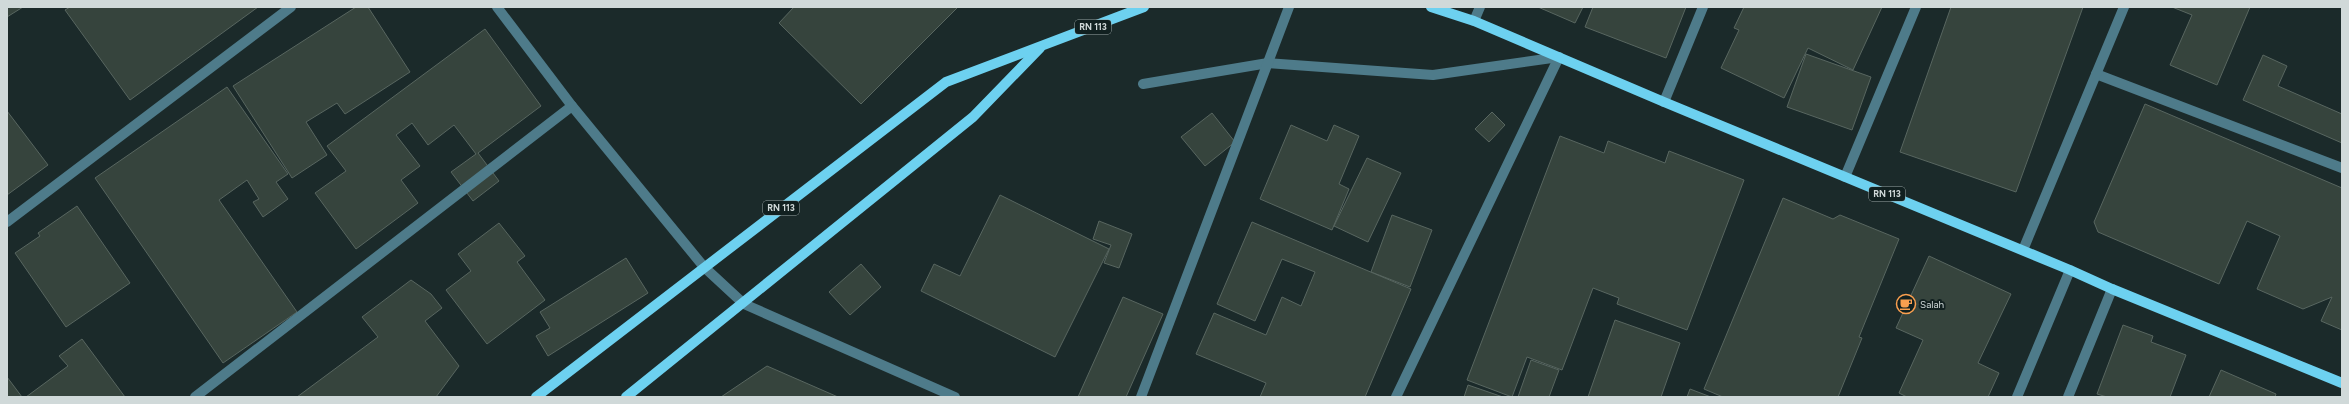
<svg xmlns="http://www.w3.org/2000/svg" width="2349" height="404" viewBox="0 0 2349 404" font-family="Figtree,sans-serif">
  <rect width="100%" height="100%" fill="#1b2a2a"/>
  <g fill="#36443d" stroke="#586660">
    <polygon points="7,7 23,7 7,17"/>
    <polygon points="70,7 258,7 130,100 65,10"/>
    <polygon points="356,7 368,7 410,72 345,114 337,103 306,122 327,155 292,178 233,86"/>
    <polygon points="794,7 958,7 861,104 779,23"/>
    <polygon points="1538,7 1583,7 1575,23"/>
    <polygon points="1593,7 1686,7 1666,58 1585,27"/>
    <polygon points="1744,7 1882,7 1853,70 1808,48 1784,98 1721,68 1739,30 1734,28"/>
    <polygon points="1951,7 2083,7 2016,192 1900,152"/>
    <polygon points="2172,7 2250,7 2217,85 2170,65 2192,15"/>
    <polygon points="485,29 541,106 478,153 499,181 473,201 451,172 476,154 454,125 428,145 412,123 396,135 420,166 401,180 418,203 356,249 315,193 346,171 327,146"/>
    <polygon points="1806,54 1871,77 1852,130 1787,107"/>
    <polygon points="2263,55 2287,66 2278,86 2342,114 2342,143 2243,100"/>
    <polygon points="227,87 288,174 276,182 288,199 263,217 253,202 259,199 247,180 219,200 297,312 223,363 95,178"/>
    <polygon points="2145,104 2342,188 2342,330 2321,321 2332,297 2303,309 2257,289 2280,236 2247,221 2219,284 2098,232 2094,222"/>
    <polygon points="7,111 48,165 7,195"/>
    <polygon points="1492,112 1505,125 1489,142 1475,129"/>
    <polygon points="1212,113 1235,142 1205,166 1181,137"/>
    <polygon points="1291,125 1327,141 1334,125 1359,136 1339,184 1349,189 1332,230 1260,199"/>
    <polygon points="1560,136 1604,153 1608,141 1665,163 1669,151 1744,180 1687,330 1617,304 1619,298 1593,288 1562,370 1527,357 1512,397 1467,380"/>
    <polygon points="1367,158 1401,173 1368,242 1334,226"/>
    <polygon points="1000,195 1109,249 1055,357 921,291 934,264 960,276"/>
    <polygon points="1783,198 1833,219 1840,215 1899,239 1859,337 1862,338 1838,397 1723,397 1704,389"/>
    <polygon points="77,206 130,283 66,327 15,253 40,236 38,233"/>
    <polygon points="1392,215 1432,230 1410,287 1371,272"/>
    <polygon points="1099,221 1132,234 1119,268 1104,263 1111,245 1093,239"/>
    <polygon points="1252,222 1411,289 1365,397 1260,397 1266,383 1196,354 1214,313 1266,335 1282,297 1301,306 1315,272 1282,259 1255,321 1217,304"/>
    <polygon points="499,223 525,256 517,262 545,300 487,344 446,290 471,271 458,254"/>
    <polygon points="1929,256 2011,294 1978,363 1999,373 1988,397 1907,397 1899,393 1923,340 1896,328"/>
    <polygon points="626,258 648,293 548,356 536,336 550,328 540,312"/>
    <polygon points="861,264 881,287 850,315 829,292"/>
    <polygon points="411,280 431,294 442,308 425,321 459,366 436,397 297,397 378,337 362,317"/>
    <polygon points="1123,297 1163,314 1126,397 1078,397"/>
    <polygon points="1615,320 1680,343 1661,397 1588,397"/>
    <polygon points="2123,325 2153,336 2151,342 2186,355 2170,397 2107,397 2097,394"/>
    <polygon points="82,339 125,397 26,397 68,366 59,356"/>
    <polygon points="1531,360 1559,370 1549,397 1518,397"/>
    <polygon points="767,366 838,397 721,397"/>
    <polygon points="2221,370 2276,394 2275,397 2209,397"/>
    <polygon points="7,377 22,397 7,397"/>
    <polygon points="1468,385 1503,397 1464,397"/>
    <polygon points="1690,389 1711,397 1687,397"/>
  </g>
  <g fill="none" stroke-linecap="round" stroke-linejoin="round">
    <g stroke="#4e7b8a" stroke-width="10">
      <polyline points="497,7 572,106 704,267 744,304 955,397"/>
      <polyline points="1474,21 1480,7"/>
      <polyline points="2096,74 2342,168"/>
      <polyline points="1143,84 1268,63 1433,75 1559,57"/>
      <polyline points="1664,102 1703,7"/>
      <polyline points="1845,177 1916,7"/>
      <polyline points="7,222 291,7"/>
      <polyline points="2023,250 2124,7"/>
      <polyline points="195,397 572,106"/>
      <polyline points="1141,397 1289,7"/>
      <polyline points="1396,397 1559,57"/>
      <polyline points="2017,397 2070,270"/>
      <polyline points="2068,397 2112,289"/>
    </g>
    <g stroke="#6dd1f0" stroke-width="10">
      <polyline points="1431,7 1474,21 1664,102 2070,270 2112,289 2342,383"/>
      <polyline points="536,397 946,82 1144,7"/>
      <polyline points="626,397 973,117 1040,48"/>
    </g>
  </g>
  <defs>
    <symbol id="cafe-ring" viewBox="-11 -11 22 22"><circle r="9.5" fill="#112020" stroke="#fa9f4f" stroke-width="1.5"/><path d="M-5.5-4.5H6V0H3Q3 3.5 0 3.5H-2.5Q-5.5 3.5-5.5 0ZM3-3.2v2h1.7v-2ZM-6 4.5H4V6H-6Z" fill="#fa9f4f"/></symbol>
  </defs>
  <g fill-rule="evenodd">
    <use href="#cafe-ring" x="1895" y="293" width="22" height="22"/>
  </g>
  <g text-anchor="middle" stroke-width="4" stroke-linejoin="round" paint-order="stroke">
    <g fill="#112020" stroke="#97a2a2" stroke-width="1">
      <rect x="1075" y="20" width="36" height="14" rx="3"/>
      <rect x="1869" y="187" width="36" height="14" rx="3"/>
      <rect x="763" y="201" width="36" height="14" rx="3"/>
    </g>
    <g font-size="9" font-weight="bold" fill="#d0d9d9">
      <text x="1093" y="30">RN 113</text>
      <text x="1887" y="197">RN 113</text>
      <text x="781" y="211">RN 113</text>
    </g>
    <g font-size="10" fill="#d0d9d9" stroke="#112020" text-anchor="start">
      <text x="1920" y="308">Salah</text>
    </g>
  </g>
  <rect width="2349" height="404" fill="none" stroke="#d0d9d9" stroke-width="16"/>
</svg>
